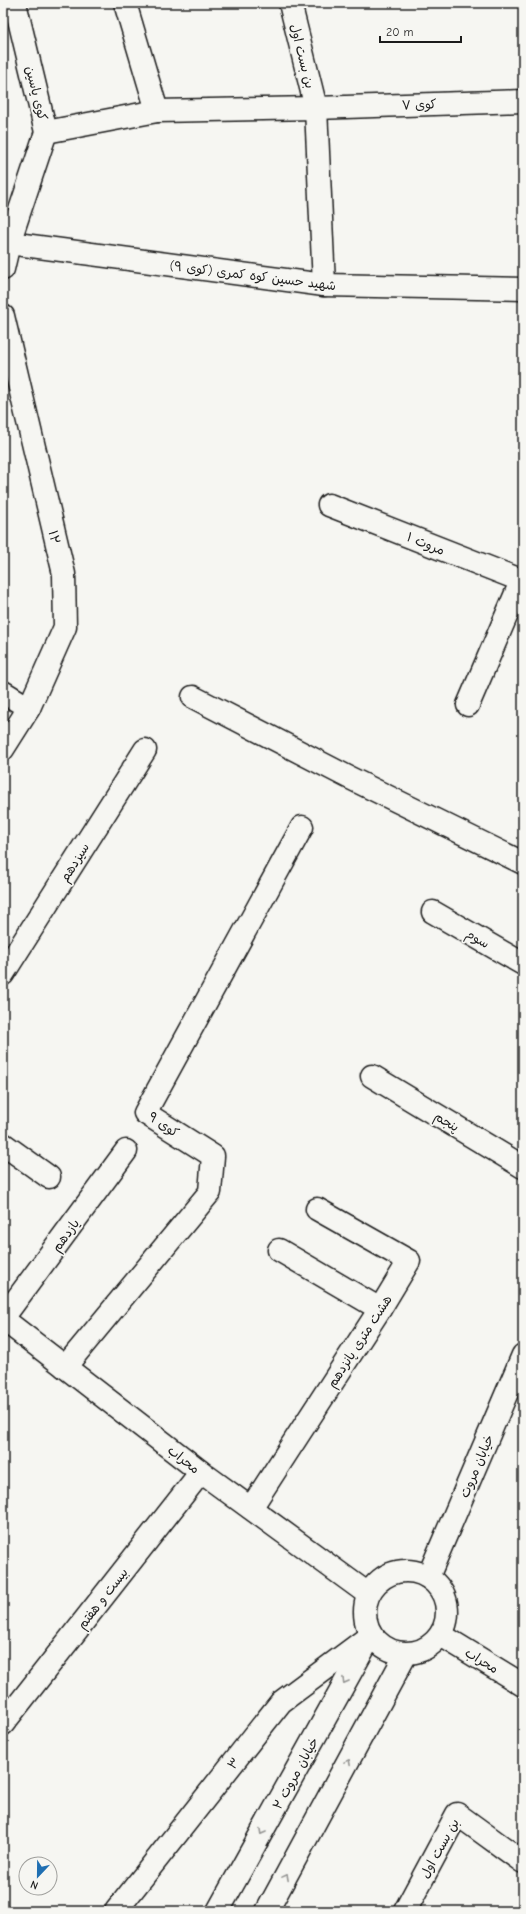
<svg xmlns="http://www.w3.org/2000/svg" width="526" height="1914" viewBox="0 0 526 1914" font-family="'Comic Neue','Playpen Sans Arabic',sans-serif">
  <rect width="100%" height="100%" fill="#f6f6f2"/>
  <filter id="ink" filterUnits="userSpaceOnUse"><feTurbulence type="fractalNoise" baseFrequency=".025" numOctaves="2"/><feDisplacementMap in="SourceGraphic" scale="8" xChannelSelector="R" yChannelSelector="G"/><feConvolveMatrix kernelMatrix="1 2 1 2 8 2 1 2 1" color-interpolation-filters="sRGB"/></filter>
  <g filter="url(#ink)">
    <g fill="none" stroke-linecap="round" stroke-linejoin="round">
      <defs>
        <g id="minor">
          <polyline points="125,3 157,111"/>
          <polyline points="290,3 316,108 324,285"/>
          <polyline points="46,132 157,111 316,108 523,101"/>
          <polyline points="3,245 9,243 324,285 523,289"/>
          <polyline points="3,269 9,243 46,132 15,3"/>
          <polyline points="3,316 64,574 65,627 29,708 3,749"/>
          <polyline points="329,505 523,581"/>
          <polyline points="3,692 29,708"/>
          <polyline points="193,697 348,777 523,863"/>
          <polyline points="468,705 523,577"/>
          <polyline points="433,912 523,964"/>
          <polyline points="3,974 145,750"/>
          <polyline points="372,1076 523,1167"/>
          <polyline points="3,1144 49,1177"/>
          <polyline points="279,1250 380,1309"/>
          <polyline points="3,1318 126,1151"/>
          <polyline points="65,1367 210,1192 213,1156 145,1113 302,827"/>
          <polyline points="251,1508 380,1309 409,1261 317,1209"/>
          <polyline points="3,1724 201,1472"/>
          <polyline points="116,1911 281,1702 371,1635"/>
          <polyline points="218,1911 368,1641"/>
          <polyline points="267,1911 406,1654"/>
          <polyline points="405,1911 457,1814 523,1862"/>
        </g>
        <g id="tertiary">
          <polyline points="3,1319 201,1472 368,1594"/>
          <circle cx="406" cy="1612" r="41"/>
          <polyline points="428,1577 523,1355"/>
          <polyline points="441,1635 523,1685"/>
        </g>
      </defs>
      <use href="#minor" stroke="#1c1c1c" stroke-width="25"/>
      <use href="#tertiary" stroke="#1c1c1c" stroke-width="25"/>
      <use href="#minor" stroke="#f6f6f2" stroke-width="22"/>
      <use href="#tertiary" stroke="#f6f6f2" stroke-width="22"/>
    </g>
    <defs><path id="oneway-chevron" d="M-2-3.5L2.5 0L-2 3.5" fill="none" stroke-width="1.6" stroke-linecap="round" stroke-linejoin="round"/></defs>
    <g stroke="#949492">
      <use href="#oneway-chevron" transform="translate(345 1681) rotate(119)"/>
      <use href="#oneway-chevron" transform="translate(348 1762) rotate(-62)"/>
      <use href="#oneway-chevron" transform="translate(262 1832) rotate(119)"/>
      <use href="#oneway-chevron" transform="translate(286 1877) rotate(-62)"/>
    </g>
  </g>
  <g text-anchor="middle" stroke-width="3.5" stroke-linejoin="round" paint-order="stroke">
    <g font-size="13" fill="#1c1c1c" stroke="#f6f6f2">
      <text transform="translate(303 56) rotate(76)" y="5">بن بست اول</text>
      <text transform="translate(37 93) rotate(76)" y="5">کوی یاسین</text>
      <text transform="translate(419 104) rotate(-2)" y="5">کوی ۷</text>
      <text transform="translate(253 275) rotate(7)" y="5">شهید حسین کوه کمری (کوی ۹)</text>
      <text transform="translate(55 537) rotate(77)" y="5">۱۲</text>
      <text transform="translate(426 543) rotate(22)" y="5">مروت ۱</text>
      <text transform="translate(74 862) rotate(-58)" y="5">سیزدهم</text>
      <text transform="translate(478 938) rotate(30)" y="5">سوم</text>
      <text transform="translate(447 1121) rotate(31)" y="5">پنجم</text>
      <text transform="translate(164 1124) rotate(35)" y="5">کوی ۹</text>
      <text transform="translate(65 1235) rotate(-54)" y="5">یازدهم</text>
      <text transform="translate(359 1341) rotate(-57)" y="5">هشت متری پانزدهم</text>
      <text transform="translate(184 1459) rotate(38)" y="5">محراب</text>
      <text transform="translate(476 1466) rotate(-67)" y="5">خیابان مروت</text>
      <text transform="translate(102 1598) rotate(-52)" y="5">بیست و هفتم</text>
      <text transform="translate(482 1660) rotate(31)" y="5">محراب</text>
      <text transform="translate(233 1763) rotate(-52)" y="5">۳</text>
      <text transform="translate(295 1773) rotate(-61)" y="5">خیابان مروت ۲</text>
      <text transform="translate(439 1848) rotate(-61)" y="5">بن بست اول</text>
    </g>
  </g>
  <rect width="526" height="1914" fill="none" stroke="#f6f6f2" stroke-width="16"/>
  <rect x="8" y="8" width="510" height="1898" fill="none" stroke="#1c1c1c" stroke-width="1.5" filter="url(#ink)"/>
  <g transform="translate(38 1876) rotate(202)"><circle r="19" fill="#f6f6f2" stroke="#9f9f9c"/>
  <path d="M0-3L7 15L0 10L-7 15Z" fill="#1f6fb2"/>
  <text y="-6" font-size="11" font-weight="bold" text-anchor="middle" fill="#1c1c1c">N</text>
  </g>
  <path d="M380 36v6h81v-6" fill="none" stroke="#1c1c1c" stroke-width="2"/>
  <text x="386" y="36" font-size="12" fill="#1c1c1c" stroke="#f6f6f2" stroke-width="3" paint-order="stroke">20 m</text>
</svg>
